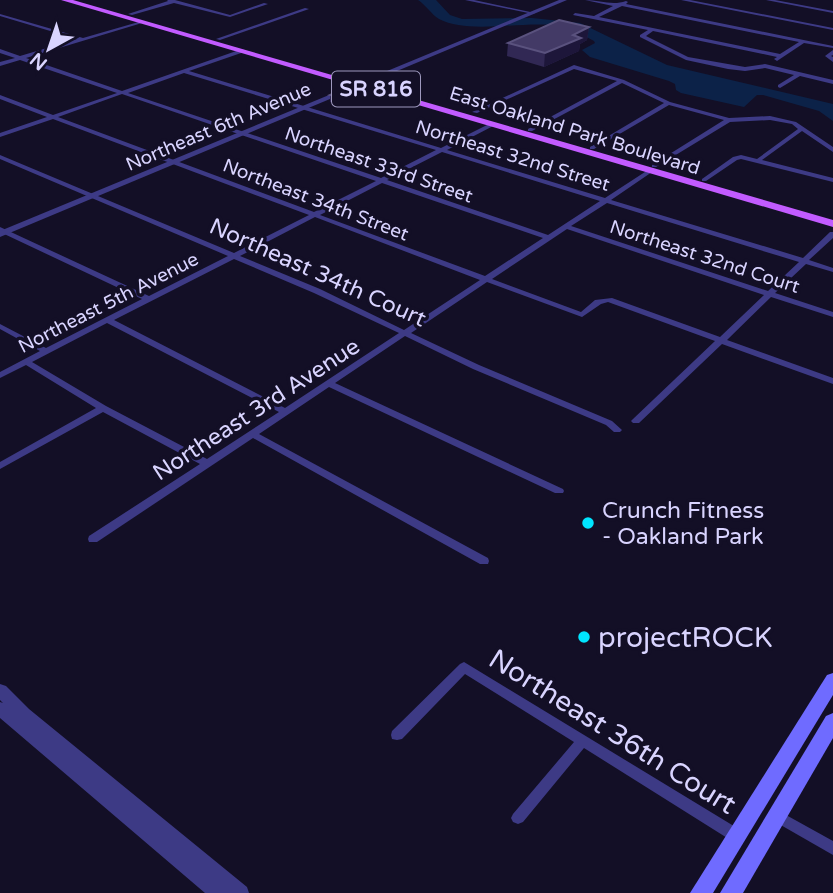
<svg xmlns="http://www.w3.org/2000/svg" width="833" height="893" viewBox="0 0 833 893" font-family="'Varela Round',sans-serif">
  <rect width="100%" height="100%" fill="#130f26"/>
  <path fill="#0c2248" d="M 418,0 L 436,0 L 450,15 L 462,19 L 532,18 L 580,23 L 667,65 L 833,104 L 833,121 L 819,111 L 763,95 L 757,95 L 744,107 L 681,93 L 676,90 L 675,84 L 669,81 L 590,57 L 582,50 L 595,43 L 594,41 C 583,35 572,28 559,26 C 525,20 469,35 439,19 C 431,14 426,5 418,0 Z"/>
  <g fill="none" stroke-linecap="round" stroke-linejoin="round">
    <g fill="#3d3a85" fill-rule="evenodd">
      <polygon points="167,0 175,0 230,15 264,3 268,4 230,17 174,3 132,15 128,14 168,1"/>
      <polygon points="465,0 474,0 535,13 533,14"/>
      <path d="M 585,0 C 600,0 612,6 626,1 L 628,2 L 626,4 L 833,46 L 833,48 L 804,43 L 777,61 L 774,59 L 777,57 L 653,31 L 646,36 L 688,57 L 745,67 L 765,64 L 833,80 L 833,84 L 800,76 L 780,88 L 778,87 L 778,85 L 794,75 L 765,68 L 745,71 L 728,69 L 686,60 L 640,37 L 640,35 L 648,30 L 573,15 L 575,13 L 594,16 L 613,6 ZM 622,6 L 799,42 L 780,54 L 599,17 Z"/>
      <polygon points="681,0 690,0 833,28 833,30"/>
      <polygon points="766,0 775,0 833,11 833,13"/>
      <polygon points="305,8 309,9 220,40 216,39"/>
      <path d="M 0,14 L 83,38 L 142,21 L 142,23 L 26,58 L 122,91 L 242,49 L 244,50 L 244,52 L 189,71 L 441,148 L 491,123 L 495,123 L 495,125 L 447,150 L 605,198 L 648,170 L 652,170 L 652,172 L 611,200 L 803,258 L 830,232 L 833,232 L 833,238 L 809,260 L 833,268 L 833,272 L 806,264 L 775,293 L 833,312 L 833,317 L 771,297 L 727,340 L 833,378 L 833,384 L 722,344 L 639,423 L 633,423 L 631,421 L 633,419 L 715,341 L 608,302 L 601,304 L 582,317 L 487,282 L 411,333 L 479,365 L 612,421 L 622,430 L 620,432 L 614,432 L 606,425 L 473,369 L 405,336 L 335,383 L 563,489 L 564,491 L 563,493 L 555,493 L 329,387 L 259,434 L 488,558 L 489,561 L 488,564 L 480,564 L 253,438 L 97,542 L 89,542 L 88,539 L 89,536 L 200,464 L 103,412 L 0,469 L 0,462 L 96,408 L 26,365 L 0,378 L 0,372 L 40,351 L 0,329 L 0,324 L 46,348 L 142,299 L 0,232 L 0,227 L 149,296 L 228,256 L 0,159 L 0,155 L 234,253 L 309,215 L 53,119 L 0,137 L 0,133 L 47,117 L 0,99 L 0,95 L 53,115 L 117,93 L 20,60 L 0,66 L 0,62 L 15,58 L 0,53 L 0,49 L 20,56 L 77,39 L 0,16 ZM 184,73 L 436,150 L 381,178 L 128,93 ZM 122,94 L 376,181 L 314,212 L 58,117 ZM 442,152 L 600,201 L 548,235 L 387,180 ZM 382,183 L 543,238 L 485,276 L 320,215 ZM 607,203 L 799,262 L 768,291 L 571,226 ZM 315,217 L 480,280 L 404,330 L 320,289 L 240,256 ZM 567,229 L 764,295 L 720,337 L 612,298 L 595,300 L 581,312 L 492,279 ZM 234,259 L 314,293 L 399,333 L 285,408 L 114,320 ZM 107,323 L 279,412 L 207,459 L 106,406 L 32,362 Z"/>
      <polygon points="833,50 833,55 831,56 833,57 833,62 825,56"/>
      <polygon points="574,65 624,80 670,102 729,118 770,116 796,122 833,147 833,152 802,131 762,160 833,178 833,182 741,159 737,160 706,181 702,181 702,179 733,157 741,155 757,159 798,129 792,124 770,120 730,122 656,167 652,167 652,165 724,120 669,105 594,149 590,149 590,147 664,103 622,83 532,131 528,131 528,129 617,81 574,69 477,113 472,112"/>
      <polygon points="464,662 742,831 744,836 742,841 737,842 732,841 584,748 523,822 518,824 513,822 511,818 513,814 574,742 465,674 402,739 397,740 392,739 391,735 392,731 460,664"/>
      <polygon points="777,810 833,841 833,855 772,820 770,816 772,812"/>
    </g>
    <g fill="#3d3a85" fill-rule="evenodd">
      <polygon points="559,0 567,0 0,237 0,231"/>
      <polygon points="0,684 6,686 29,709 247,887 249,893 205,893 0,718 0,702 3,703 0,700"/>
    </g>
    <g fill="#6f6bff" fill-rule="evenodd">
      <polygon points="833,673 833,695 713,893 690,893 827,675"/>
      <polygon points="833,713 833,738 743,893 720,893 826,716"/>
    </g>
    <polygon fill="#c25bff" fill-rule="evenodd" points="61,0 73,0 833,220 833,227"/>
  </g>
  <g fill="#312854">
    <polygon points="589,27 587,40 580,44 579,51 544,67 507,56 508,43"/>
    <polygon points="330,95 361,98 342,106 330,102"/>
  </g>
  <g fill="#1d163a">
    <polygon points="589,27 587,40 580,44 579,51 544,67 545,53 573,35"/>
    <polygon points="360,91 361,98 342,106 342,98"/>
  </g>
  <g fill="#433a66" stroke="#5a527e" stroke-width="2">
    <polygon points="559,20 589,27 573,35 581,38 545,53 508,43"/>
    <polygon points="348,87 360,91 342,98 330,95"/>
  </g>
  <g fill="#00e5ff" stroke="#130f26" stroke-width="2.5">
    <circle cx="588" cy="523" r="7"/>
    <circle cx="584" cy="637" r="7"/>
  </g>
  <g text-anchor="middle" stroke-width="7" stroke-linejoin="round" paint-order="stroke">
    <g font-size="19" fill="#d9d4ff" stroke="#130f26">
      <text transform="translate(218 126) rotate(-23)" y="7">Northeast 6th Avenue</text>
      <text transform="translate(575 130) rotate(17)" y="7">East Oakland Park Boulevard</text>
      <text transform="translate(513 155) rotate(17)" y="7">Northeast 32nd Street</text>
      <text transform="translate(379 164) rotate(19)" y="7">Northeast 33rd Street</text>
      <text transform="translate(316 199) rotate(21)" y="7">Northeast 34th Street</text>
      <text transform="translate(705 256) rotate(18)" y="7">Northeast 32nd Court</text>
      <text transform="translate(108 302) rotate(-27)" y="7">Northeast 5th Avenue</text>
    </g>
    <rect fill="#130f26" stroke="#9e99be" stroke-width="2" x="332" y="71.5" width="88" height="35" rx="5"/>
    <g font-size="21" font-weight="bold" fill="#d9d4ff">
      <text x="376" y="96">SR 816</text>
    </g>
    <g font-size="23" fill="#d9d4ff" stroke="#130f26">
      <text transform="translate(318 272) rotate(24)" y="8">Northeast 34th Court</text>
      <text transform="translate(256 409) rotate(-33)" y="8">Northeast 3rd Avenue</text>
    </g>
    <g font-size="23" fill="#d9d4ff" stroke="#130f26" text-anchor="start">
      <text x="602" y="518">Crunch Fitness<tspan x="602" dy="26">- Oakland Park</tspan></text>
    </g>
    <g font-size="28" fill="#d9d4ff" stroke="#130f26" text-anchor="start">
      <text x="598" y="647">projectROCK</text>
    </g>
    <g font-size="28" fill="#d9d4ff" stroke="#130f26">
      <text transform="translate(613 731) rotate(32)" y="10">Northeast 36th Court</text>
    </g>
  </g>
  <g transform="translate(49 49) rotate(220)" stroke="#130f26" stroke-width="5" paint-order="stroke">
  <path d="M0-5L12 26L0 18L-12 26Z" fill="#d9d4ff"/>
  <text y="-10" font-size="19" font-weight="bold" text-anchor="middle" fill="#d9d4ff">N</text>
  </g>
</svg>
